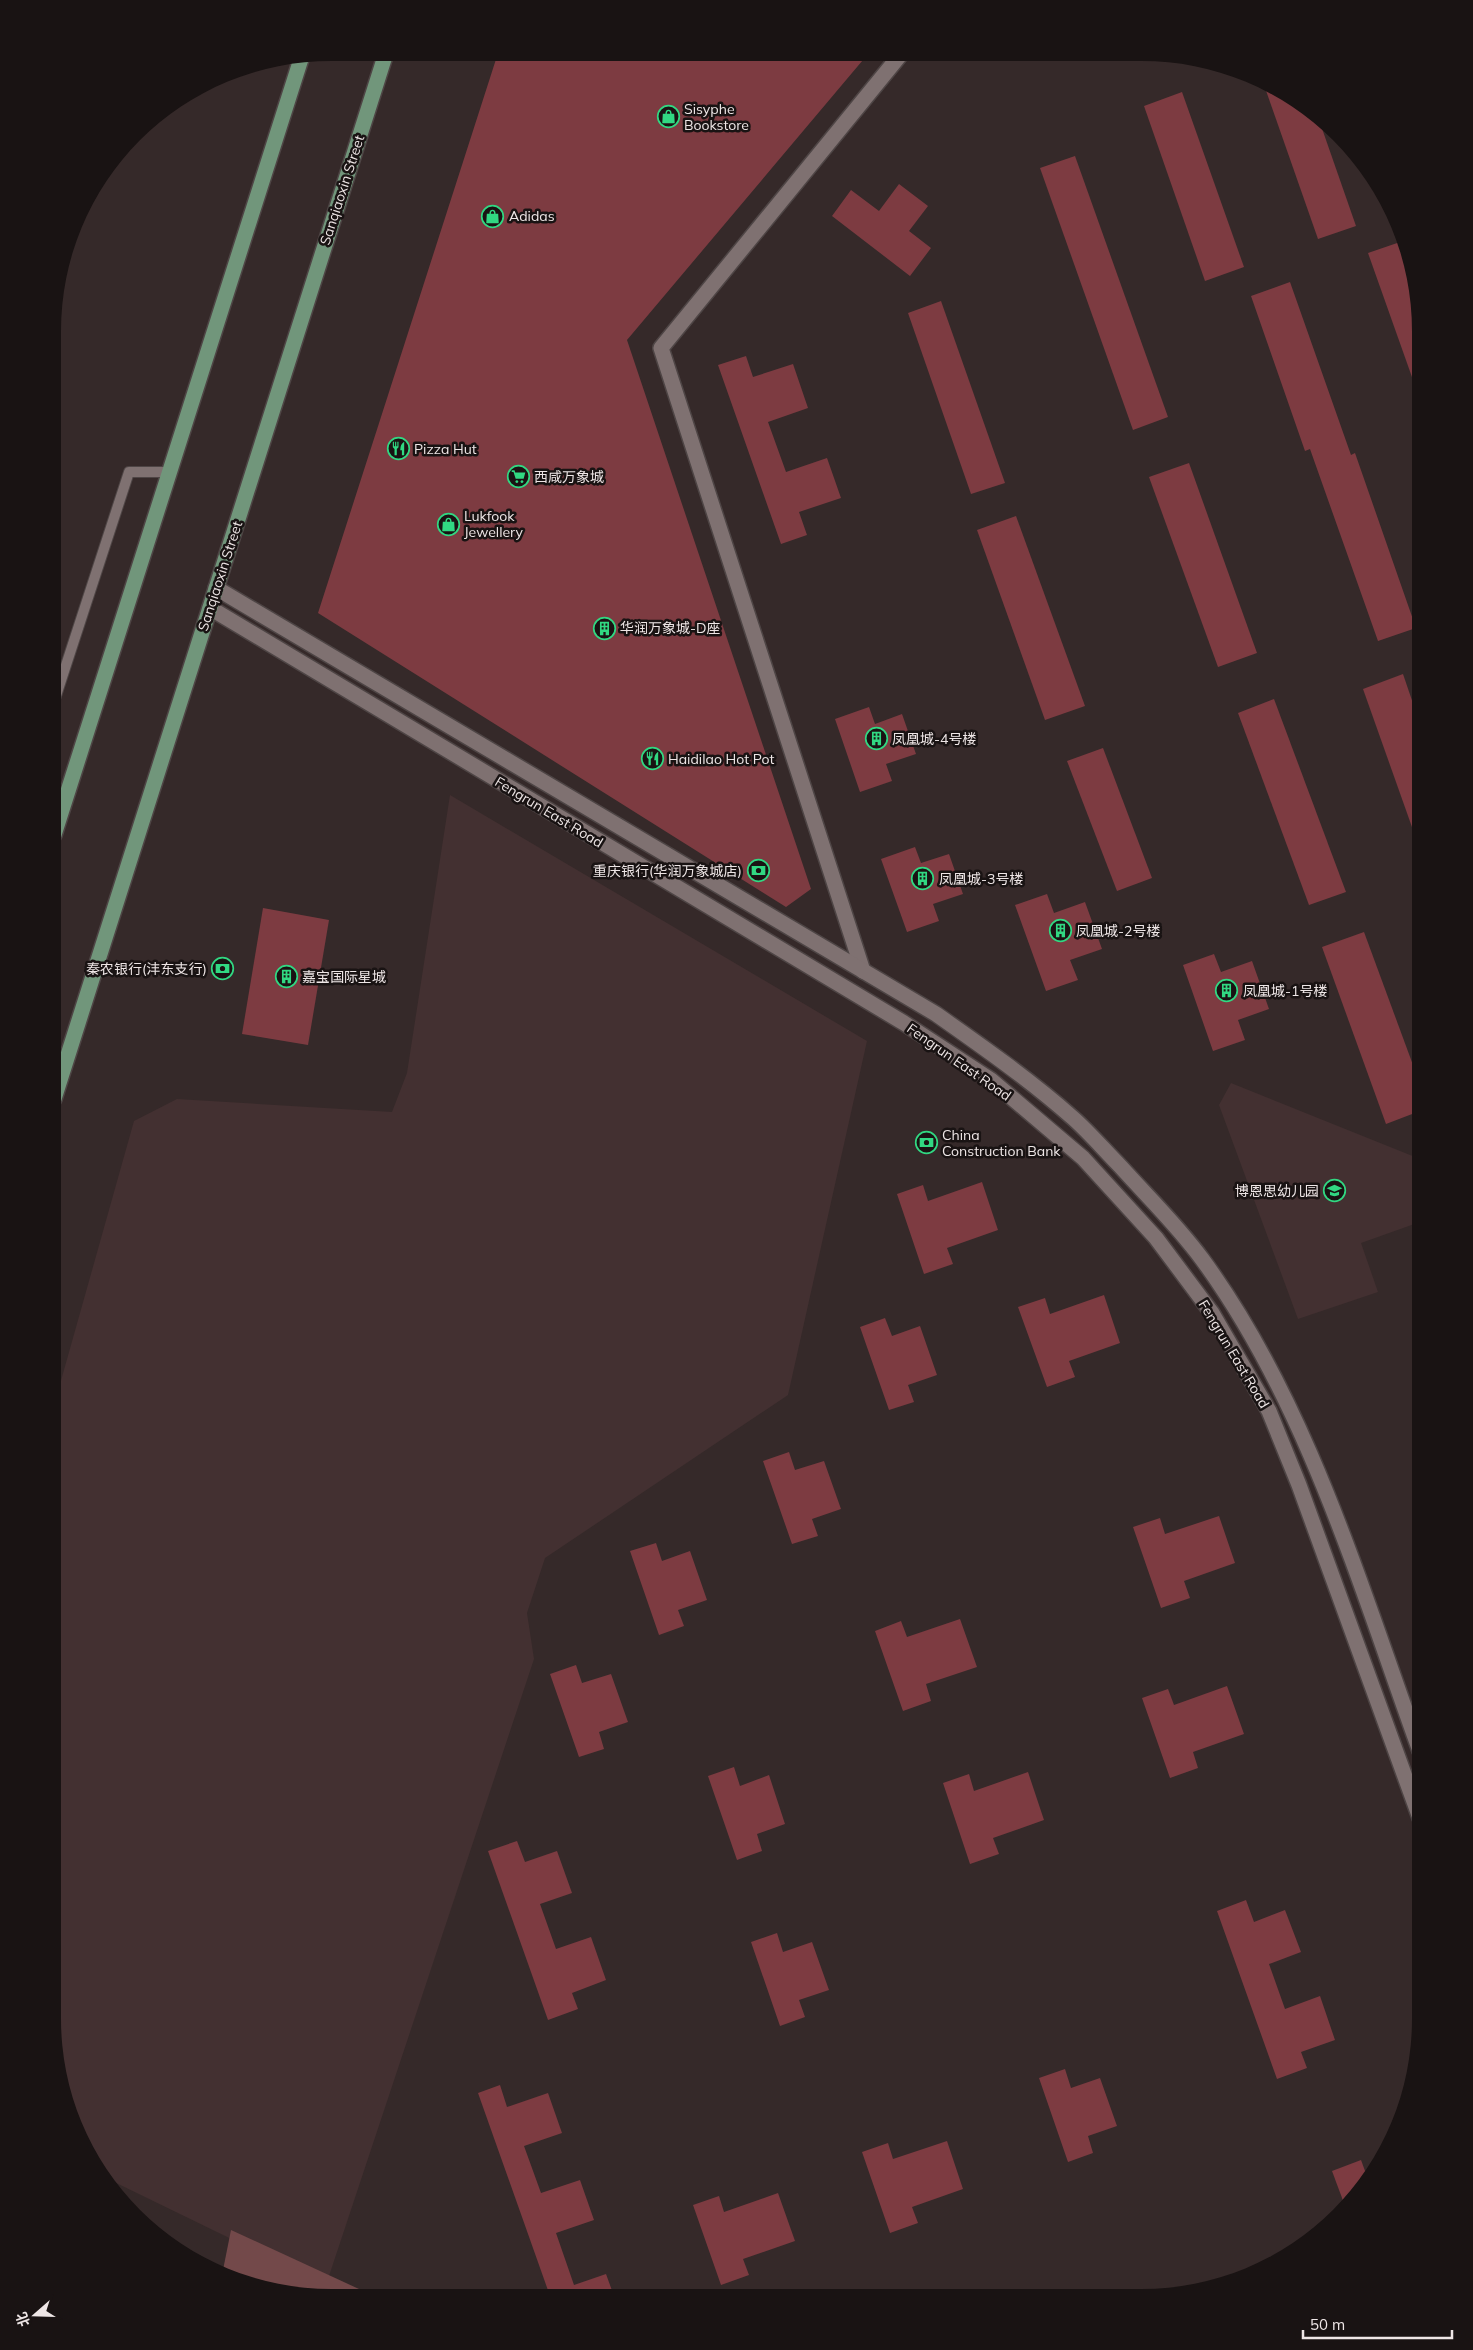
<svg xmlns="http://www.w3.org/2000/svg" width="1473" height="2350" viewBox="0 0 1473 2350" font-family="Mulish,'Noto Sans SC',sans-serif">
  <rect width="100%" height="100%" fill="#352929"/>
  <g fill="#433031">
    <polygon points="450,795 867,1041 788,1395 545,1558 527,1613 534,1659 326,2285 104,2177 74,2125 53,2019 53,1409 134,1121 177,1099 392,1112 407,1073"/>
    <polygon points="1231,1083 1420,1159 1420,1222 1361,1243 1378,1292 1298,1319 1219,1105"/>
  </g>
  <polygon fill="#73494a" points="231,2230 372,2295 295,2295 224,2276 222,2275"/>
  <g fill="#7d3b41">
    <polygon points="498,53 868,54 627,340 811,889 786,907 318,613"/>
    <polygon points="1263,82 1312,110 1318,117 1356,226 1318,239"/>
    <polygon points="1182,92 1244,267 1205,281 1144,106"/>
    <polygon points="1075,156 1168,417 1133,430 1040,168"/>
    <polygon points="899,184 928,206 909,231 931,248 910,276 832,216 851,190 879,211"/>
    <polygon points="1403,241 1420,331 1420,394 1418,394 1368,253"/>
    <polygon points="1290,282 1351,455 1355,453 1416,628 1378,641 1310,449 1305,451 1251,296"/>
    <polygon points="941,301 1005,483 971,494 908,313"/>
    <polygon points="746,356 753,377 793,364 808,408 768,422 786,472 827,458 841,498 799,512 807,535 781,544 718,365"/>
    <polygon points="1189,463 1257,653 1218,667 1149,477"/>
    <polygon points="1016,516 1085,706 1045,720 977,530"/>
    <polygon points="1403,674 1420,724 1420,844 1418,844 1363,689"/>
    <polygon points="1274,699 1346,892 1309,905 1238,713"/>
    <polygon points="869,707 875,724 902,714 916,754 886,764 892,781 860,792 835,719"/>
    <polygon points="1103,748 1152,878 1117,891 1067,761"/>
    <polygon points="915,847 921,863 949,854 963,894 933,904 939,921 907,932 881,859"/>
    <polygon points="1047,894 1054,913 1085,902 1102,949 1070,960 1078,980 1046,991 1015,905"/>
    <polygon points="263,908 329,920 308,1045 242,1034"/>
    <polygon points="1364,932 1420,1084 1420,1111 1386,1124 1322,947"/>
    <polygon points="1214,954 1221,972 1252,961 1269,1009 1238,1020 1245,1040 1213,1051 1183,965"/>
    <polygon points="982,1182 998,1230 947,1248 953,1264 924,1274 897,1194 923,1185 928,1201"/>
    <polygon points="1104,1295 1120,1343 1069,1361 1075,1377 1047,1387 1018,1307 1045,1298 1050,1314"/>
    <polygon points="885,1318 892,1336 920,1326 937,1375 908,1385 914,1402 889,1410 860,1327"/>
    <polygon points="789,1452 795,1470 824,1461 841,1509 812,1519 818,1536 792,1544 763,1461"/>
    <polygon points="1219,1516 1235,1563 1184,1581 1190,1598 1161,1608 1133,1527 1160,1518 1165,1534"/>
    <polygon points="656,1543 662,1561 690,1551 707,1600 678,1610 684,1626 659,1635 630,1551"/>
    <polygon points="960,1619 977,1667 926,1684 931,1701 903,1711 875,1631 901,1621 907,1637"/>
    <polygon points="576,1665 582,1683 611,1674 628,1722 599,1732 604,1749 579,1757 550,1674"/>
    <polygon points="1227,1686 1244,1734 1193,1752 1198,1768 1170,1778 1142,1698 1168,1689 1174,1705"/>
    <polygon points="734,1767 740,1786 769,1775 785,1824 757,1834 762,1851 737,1860 708,1776"/>
    <polygon points="1028,1772 1044,1820 993,1838 999,1854 970,1864 943,1783 969,1774 974,1791"/>
    <polygon points="517,1841 525,1862 557,1851 572,1893 540,1904 556,1949 591,1937 606,1980 572,1993 578,2009 548,2020 488,1851"/>
    <polygon points="1246,1900 1254,1922 1285,1910 1301,1952 1269,1964 1285,2009 1320,1996 1335,2040 1301,2052 1307,2068 1277,2079 1217,1911"/>
    <polygon points="777,1933 783,1952 812,1942 829,1990 799,2000 805,2017 780,2026 751,1942"/>
    <polygon points="1065,2069 1071,2088 1100,2078 1117,2126 1088,2136 1093,2153 1068,2162 1039,2078"/>
    <polygon points="500,2085 507,2107 548,2093 562,2133 524,2146 541,2193 580,2180 594,2220 556,2233 574,2285 606,2274 614,2296 550,2296 478,2093"/>
    <polygon points="947,2141 963,2189 912,2207 918,2223 890,2233 862,2152 888,2143 893,2159"/>
    <polygon points="1361,2160 1368,2179 1363,2188 1345,2206 1332,2171"/>
    <polygon points="778,2193 795,2241 743,2259 749,2275 721,2285 693,2205 719,2196 724,2212"/>
  </g>
  <g fill="none" stroke-linecap="round" stroke-linejoin="round">
    <defs>
      <polyline id="lane" points="54,702 129,472 170,472"/>
      <polyline id="street" points="863,971 661,348 901,54"/>
      <g id="secondary">
        <path d="M 216,588 L 936,1014 C 983,1047 1030,1080 1073,1118 C 1090,1133 1105,1151 1121,1167 C 1148,1197 1178,1226 1202,1259 C 1307,1402 1360,1586 1420,1751"/>
        <polyline points="210,608 904,1023 991,1080 1083,1158 1156,1238 1212,1313 1269,1411 1299,1485 1420,1818"/>
      </g>
      <g id="primary">
        <polyline points="54,835 301,59"/>
        <polyline points="54,1099 386,53"/>
      </g>
    </defs>
    <use href="#lane" stroke="#4e4545" stroke-width="12"/>
    <use href="#street" stroke="#4e4545" stroke-width="18"/>
    <use href="#secondary" stroke="#4e4545" stroke-width="18"/>
    <use href="#primary" stroke="#4e4545" stroke-width="18"/>
    <use href="#lane" stroke="#7f7171" stroke-width="10"/>
    <use href="#street" stroke="#7f7171" stroke-width="15"/>
    <use href="#secondary" stroke="#7f7171" stroke-width="15"/>
    <use href="#primary" stroke="#71967b" stroke-width="15"/>
  </g>
  <defs>
    <symbol id="shop-ring" viewBox="-11 -11 22 22"><circle r="9.5" fill="#191313" stroke="#31d882" stroke-width="1.5"/><path d="M-5-2.5h2.3a2.7 3.5 0 0 1 5.4 0H5L5.5 6h-11ZM-1.5-2.5h3a1.5 2.3 0 0 0-3 0Z" fill="#31d882"/></symbol>
    <symbol id="restaurant-ring" viewBox="-11 -11 22 22"><circle r="9.5" fill="#191313" stroke="#31d882" stroke-width="1.5"/><path d="M-5-6h1v4h1v-4h1v4h1v-4h1v5L-1.5 .5V6h-2V.5L-5-1ZM5-6V6H3V1.5H1.5Q1.5-4 5-6Z" fill="#31d882"/></symbol>
    <symbol id="supermarket-ring" viewBox="-11 -11 22 22"><circle r="9.5" fill="#191313" stroke="#31d882" stroke-width="1.5"/><path d="M-6-5.5h2.5l.6 2H6L4.5 2H-2.5L-4.4-4H-6ZM-1.5 3.2a1.3 1.3 0 1 0 .1 0ZM3 3.2a1.3 1.3 0 1 0 .1 0Z" fill="#31d882"/></symbol>
    <symbol id="building-ring" viewBox="-11 -11 22 22"><circle r="9.5" fill="#191313" stroke="#31d882" stroke-width="1.5"/><path d="M-4-6H4V6H1V3H-1V6H-4ZM-2.5-4.3h1.7v1.8h-1.7ZM.8-4.3h1.7v1.8H.8ZM-2.5-1h1.7V.8h-1.7ZM.8-1h1.7V.8H.8Z" fill="#31d882"/></symbol>
    <symbol id="bank-ring" viewBox="-11 -11 22 22"><circle r="9.5" fill="#191313" stroke="#31d882" stroke-width="1.5"/><path d="M-6-4H6V4H-6ZM0-2.3a2.3 2.3 0 1 0 0 4.6a2.3 2.3 0 1 0 0-4.6Z" fill="#31d882"/></symbol>
    <symbol id="school-ring" viewBox="-11 -11 22 22"><circle r="9.5" fill="#191313" stroke="#31d882" stroke-width="1.5"/><path d="M0-5L7-2L0 1L-7-2ZM-4 1L0 2.5L4 1V4Q0 6-4 4Z" fill="#31d882"/></symbol>
  </defs>
  <g fill-rule="evenodd">
    <use href="#shop-ring" x="656" y="104" width="25" height="25"/>
    <use href="#shop-ring" x="480" y="204" width="25" height="25"/>
    <use href="#restaurant-ring" x="386" y="436" width="25" height="25"/>
    <use href="#supermarket-ring" x="506" y="464" width="25" height="25"/>
    <use href="#shop-ring" x="436" y="512" width="25" height="25"/>
    <use href="#building-ring" x="592" y="616" width="25" height="25"/>
    <use href="#building-ring" x="864" y="726" width="25" height="25"/>
    <use href="#restaurant-ring" x="640" y="746" width="25" height="25"/>
    <use href="#bank-ring" x="746" y="858" width="25" height="25"/>
    <use href="#building-ring" x="910" y="866" width="25" height="25"/>
    <use href="#building-ring" x="1048" y="918" width="25" height="25"/>
    <use href="#bank-ring" x="210" y="956" width="25" height="25"/>
    <use href="#building-ring" x="274" y="964" width="25" height="25"/>
    <use href="#building-ring" x="1214" y="978" width="25" height="25"/>
    <use href="#bank-ring" x="914" y="1130" width="25" height="25"/>
    <use href="#school-ring" x="1322" y="1178" width="25" height="25"/>
  </g>
  <g text-anchor="middle" stroke-width="5" stroke-linejoin="round" paint-order="stroke">
    <g font-size="14" fill="#eee6e6" stroke="#191313" text-anchor="start">
      <text x="684" y="114">Sisyphe<tspan x="684" dy="16">Bookstore</tspan></text>
      <text x="509" y="221">Adidas</text>
      <text x="414" y="454">Pizza Hut</text>
      <text x="534" y="482">西咸万象城</text>
      <text x="464" y="521">Lukfook<tspan x="464" dy="16">Jewellery</tspan></text>
      <text x="620" y="633">华润万象城-D座</text>
      <text x="892" y="744">凤凰城-4号楼</text>
      <text x="668" y="764">Haidilao Hot Pot</text>
      <text x="742" y="876" text-anchor="end">重庆银行(华润万象城店)</text>
      <text x="939" y="884">凤凰城-3号楼</text>
      <text x="1076" y="936">凤凰城-2号楼</text>
      <text x="207" y="974" text-anchor="end">秦农银行(沣东支行)</text>
      <text x="302" y="982">嘉宝国际星城</text>
      <text x="1243" y="996">凤凰城-1号楼</text>
      <text x="942" y="1140">China<tspan x="942" dy="16">Construction Bank</tspan></text>
      <text x="1319" y="1196" text-anchor="end">博恩思幼儿园</text>
    </g>
    <g font-size="14" fill="#eee6e6" stroke="#191313">
      <text transform="translate(342 190) rotate(-72)" y="5">Sanqiaoxin Street</text>
      <text transform="translate(220 576) rotate(-72)" y="5">Sanqiaoxin Street</text>
      <text transform="translate(549 812) rotate(31)" y="5">Fengrun East Road</text>
      <text transform="translate(959 1062) rotate(35)" y="5">Fengrun East Road</text>
      <text transform="translate(1234 1354) rotate(59)" y="5">Fengrun East Road</text>
    </g>
  </g>
  <path d="M0 0H1473V2350H0ZM331 61H1142A270 270 0 0 1 1412 331V2019A270 270 0 0 1 1142 2289H331A270 270 0 0 1 61 2019V331A270 270 0 0 1 331 61Z" fill="#191313" fill-rule="evenodd"/>
  <g transform="translate(35 2315) rotate(250)" stroke="#191313" stroke-width="4" paint-order="stroke">
  <path d="M0-4L9 19L0 12L-9 19Z" fill="#eee6e6"/>
  <text y="-8" font-size="14" font-weight="bold" text-anchor="middle" fill="#eee6e6">北</text>
  </g>
  <path d="M1303 2330v8h149v-8" fill="none" stroke="#eee6e6" stroke-width="2.5"/>
  <text x="1310" y="2330" font-size="15" fill="#eee6e6" stroke="#191313" stroke-width="4" paint-order="stroke">50 m</text>
</svg>
